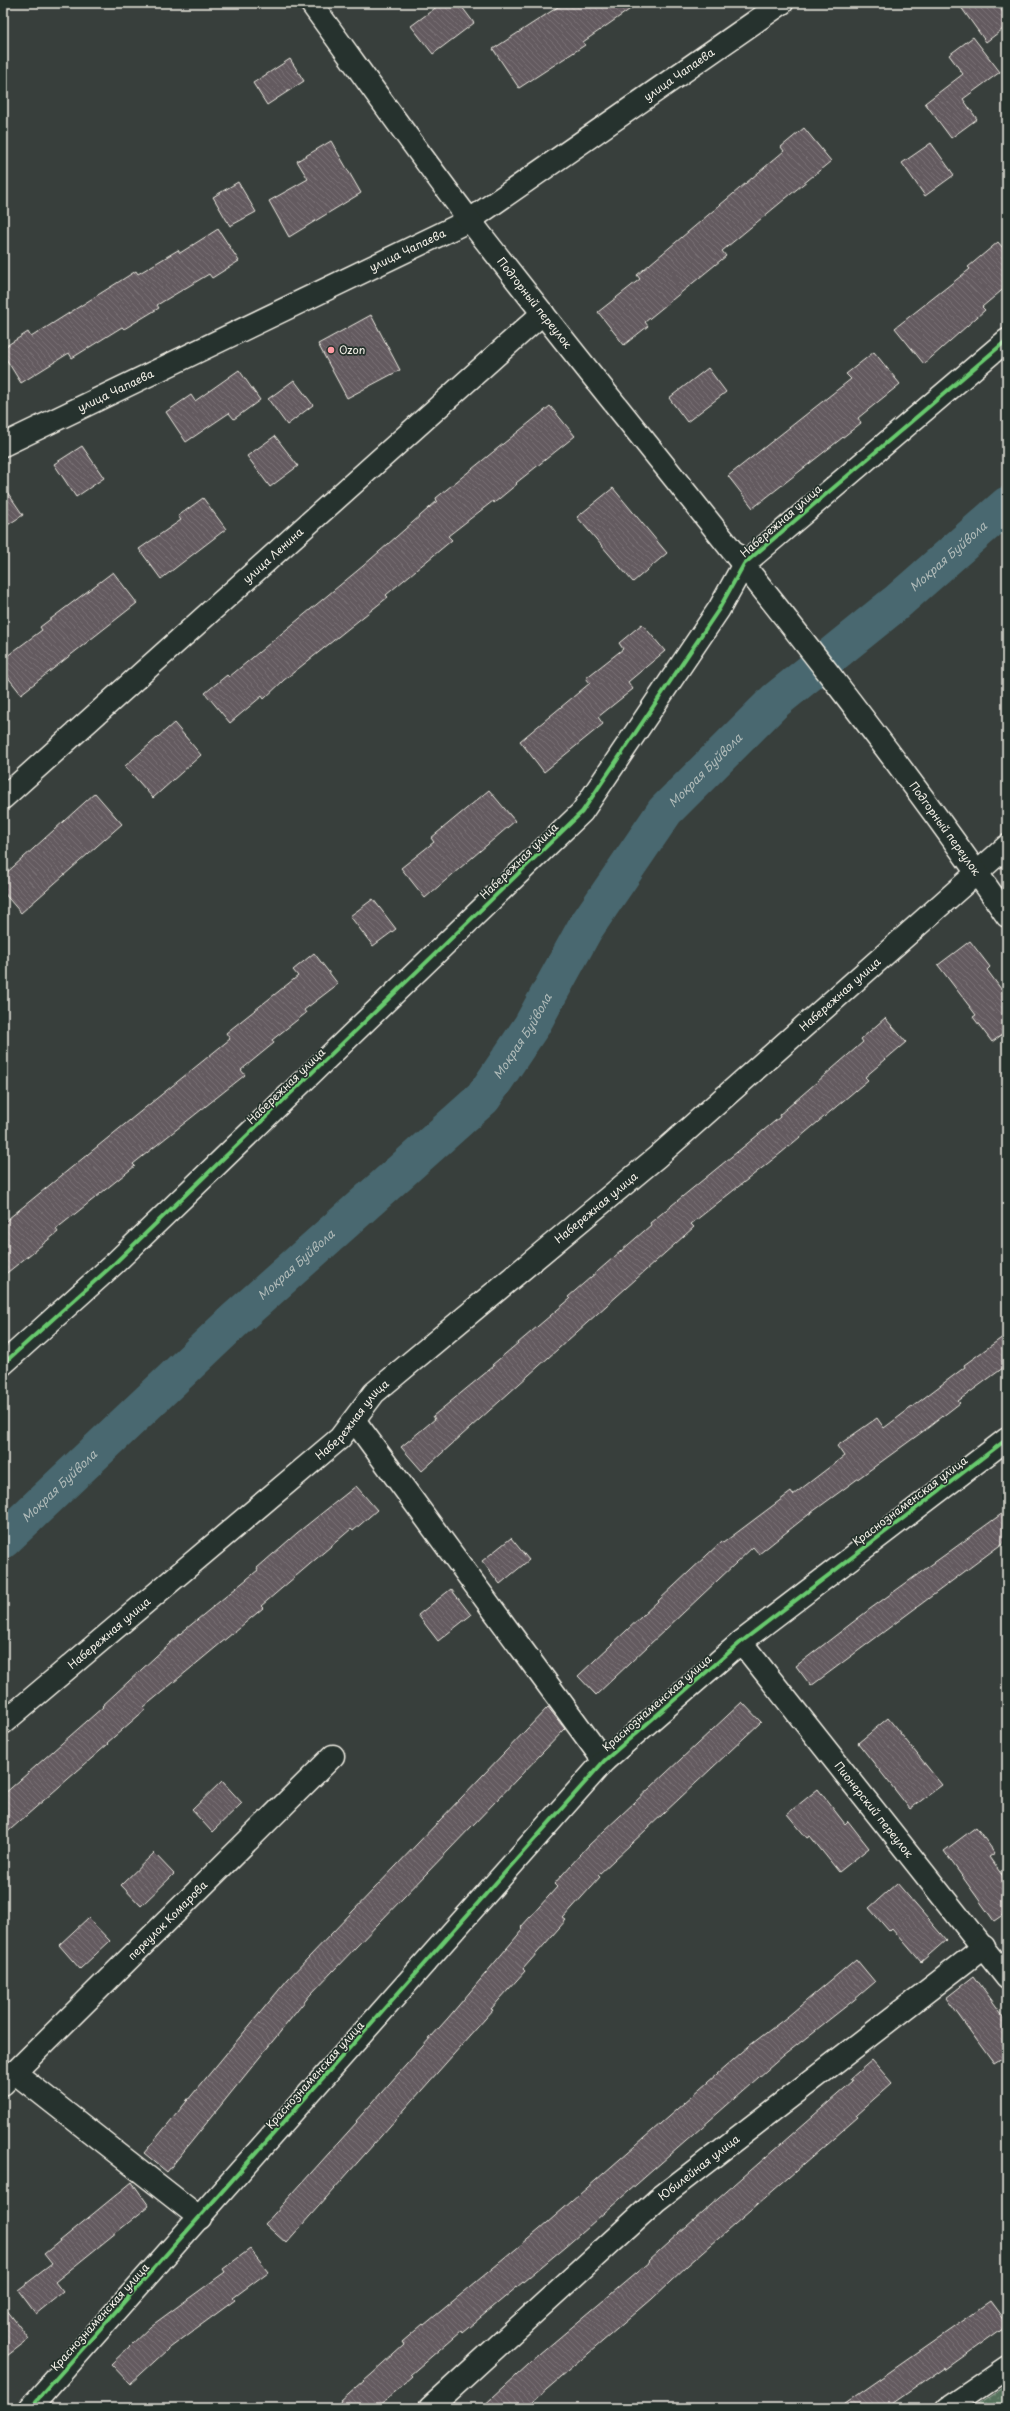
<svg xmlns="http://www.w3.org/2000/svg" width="1010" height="2411" viewBox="0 0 1010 2411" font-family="'Playpen Sans',sans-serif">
  <defs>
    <pattern id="park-dots" width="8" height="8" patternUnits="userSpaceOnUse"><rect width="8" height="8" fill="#54725b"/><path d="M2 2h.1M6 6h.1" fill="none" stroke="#6d8773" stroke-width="1.8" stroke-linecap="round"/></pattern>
    <pattern id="building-back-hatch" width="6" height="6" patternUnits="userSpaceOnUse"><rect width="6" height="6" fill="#635a5f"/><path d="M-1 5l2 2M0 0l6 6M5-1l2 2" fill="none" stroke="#7a7276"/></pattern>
  </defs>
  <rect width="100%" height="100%" fill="#383f3c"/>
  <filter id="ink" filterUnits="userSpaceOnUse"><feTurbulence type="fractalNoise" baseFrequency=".025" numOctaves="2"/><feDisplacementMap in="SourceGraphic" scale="8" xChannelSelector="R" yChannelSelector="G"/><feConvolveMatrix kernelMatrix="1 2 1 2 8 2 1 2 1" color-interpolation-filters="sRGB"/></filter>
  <g filter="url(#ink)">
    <polygon fill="url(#park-dots)" stroke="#a4b2a2" points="1007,2384 1007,2408 971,2408"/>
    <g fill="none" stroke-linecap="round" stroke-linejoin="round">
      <path stroke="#48686f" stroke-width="37" id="s1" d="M 3,1540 L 237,1318 L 483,1098 L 532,1025 L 584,930 L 665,811 L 775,701 L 896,603 L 1007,505"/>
    </g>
    <g fill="url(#building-back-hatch)" stroke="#f4f1e8">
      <polygon points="442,3 459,3 474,23 433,54 411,26"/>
      <polygon points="564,3 639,3 583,42 585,45 519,88 493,49"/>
      <polygon points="958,3 996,3 1007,17 1007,26 986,42"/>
      <polygon points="973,37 1000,72 963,99 977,119 951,138 925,103 963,74 949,55"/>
      <polygon points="290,59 304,81 267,105 253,83"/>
      <polygon points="804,128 831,161 722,251 726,256 645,322 648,326 624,345 598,312 640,279 637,275 784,151 781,147"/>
      <polygon points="331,141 361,193 289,237 269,201 308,179 297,161"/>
      <polygon points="931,143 954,175 925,196 902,163"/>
      <polygon points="238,182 256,212 230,226 213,197"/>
      <polygon points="218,229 239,261 212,278 209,274 157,305 159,308 124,329 122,327 72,358 69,353 21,383 3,354 3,348 28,332 31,337 136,271 138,274 178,250 180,253"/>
      <polygon points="998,242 1007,253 1007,286 982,307 985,310 924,364 895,328 970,269 968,267"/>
      <polygon points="371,315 400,370 347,398 318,344"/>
      <polygon points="874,352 900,384 858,418 861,423 753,508 728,476 851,379 846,374"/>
      <polygon points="708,368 726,392 687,422 669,398"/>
      <polygon points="239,370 260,400 234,419 229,413 186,442 166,412 191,395 195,401"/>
      <polygon points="294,380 313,405 287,425 268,399"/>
      <polygon points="550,406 575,436 516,483 517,484 494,503 493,501 448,536 452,540 386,595 388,597 284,680 264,699 262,696 230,723 205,693 227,675 229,677 363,566 437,501 436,498"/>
      <polygon points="275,436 298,466 270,487 247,456"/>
      <polygon points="82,446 104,478 76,497 54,464"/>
      <polygon points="3,486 23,515 3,528"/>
      <polygon points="613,488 667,553 633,582 577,517"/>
      <polygon points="203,498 226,529 161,579 139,549 181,520 178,516"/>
      <polygon points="113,572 137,603 21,694 3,671 3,659 42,630 40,627"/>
      <polygon points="642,624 665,651 628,682 633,689 598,717 603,724 544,772 520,741 590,683 586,678 623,649 619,643"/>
      <polygon points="174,723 201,755 153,798 125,766"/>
      <polygon points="489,790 515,821 425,898 401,868 434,842 431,838"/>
      <polygon points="95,793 122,824 21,913 3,892 3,876"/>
      <polygon points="373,899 396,929 373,946 350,916"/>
      <polygon points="970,941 990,967 987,970 1007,997 1007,1031 992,1042 973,1017 976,1015 938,965"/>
      <polygon points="314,953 338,984 304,1010 306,1013 272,1040 274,1043 241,1070 245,1075 133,1164 135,1166 56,1229 58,1232 3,1276 3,1223 230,1039 226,1033 298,976 293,970"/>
      <polygon points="885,1018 906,1042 865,1077 868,1080 781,1153 691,1224 694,1227 422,1471 401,1447 435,1419 433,1416 494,1366 492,1365 570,1299 568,1297 651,1225 650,1223 780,1117 779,1115 863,1042 861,1039"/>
      <polygon points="1007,1334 1007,1365 958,1401 960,1403 929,1427 808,1515 759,1554 753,1547 596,1695 578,1676 722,1541 723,1543 791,1492 793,1495 844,1456 837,1446 877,1418 884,1428 965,1367 964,1365"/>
      <polygon points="356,1486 377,1510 353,1531 351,1529 261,1606 263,1608 144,1707 146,1709 107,1743 108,1744 3,1836 3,1795 103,1707 102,1706 181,1633 258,1570 257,1568 297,1533"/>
      <polygon points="1007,1510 1007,1540 811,1686 796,1666 870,1609"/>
      <polygon points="511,1538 529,1560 500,1584 482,1561"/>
      <polygon points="451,1589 471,1615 438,1641 418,1615"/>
      <polygon points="742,1702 761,1722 598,1875 600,1877 563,1918 566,1920 523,1969 525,1971 491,2009 493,2010 286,2243 265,2224 357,2122 356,2121 448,2018 523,1929 521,1927 557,1887 554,1884 589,1845"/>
      <polygon points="548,1707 565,1729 310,1995 167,2172 144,2153 288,1979"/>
      <polygon points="888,1718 942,1785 910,1809 858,1743"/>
      <polygon points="222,1781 242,1803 212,1832 192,1810"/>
      <polygon points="818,1789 845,1824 848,1821 869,1848 839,1872 810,1836 807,1838 787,1814"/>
      <polygon points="976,1827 995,1853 989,1857 1007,1882 1007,1912 994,1921 944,1851"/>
      <polygon points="154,1853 174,1874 141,1906 121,1885"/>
      <polygon points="897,1883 946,1940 921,1962 892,1928 889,1931 869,1908"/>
      <polygon points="88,1918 110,1941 80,1969 59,1945"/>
      <polygon points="856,1959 875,1982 854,2000 783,2056 572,2241 462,2333 461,2331 410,2375 412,2377 377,2408 333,2408 372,2374 404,2345 402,2342 423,2324 424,2325 539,2230 749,2046 787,2017"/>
      <polygon points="974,1976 1007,2021 1007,2056 994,2064 946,1998"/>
      <polygon points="872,2060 892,2083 856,2115 858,2117 688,2265 652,2299 525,2408 481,2408 540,2354 649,2262 648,2261 679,2233 853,2081 851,2078"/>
      <polygon points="132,2182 149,2206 55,2282 63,2292 36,2314 18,2290 52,2264 44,2254"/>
      <polygon points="250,2249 268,2272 233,2298 235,2300 167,2350 130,2384 111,2364 151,2326 225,2272 223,2269"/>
      <polygon points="990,2302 1007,2325 946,2369 945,2367 886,2408 838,2408"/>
      <polygon points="3,2305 29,2339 3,2359"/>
    </g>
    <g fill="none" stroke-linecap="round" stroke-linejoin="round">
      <defs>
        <g id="street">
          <path id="s2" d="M 3,445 L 470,220 L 782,3"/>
          <path id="s3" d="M 3,798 L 543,313"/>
          <polyline points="3,1364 115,1263 582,812 719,609 744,564 1007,340"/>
          <polyline points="354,1420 604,1761"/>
          <path id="s4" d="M 741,1642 L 1007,1978"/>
          <path id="s5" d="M 3,1723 L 340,1438 L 374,1393 L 657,1157 L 1007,846"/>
          <polyline points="14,2072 200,2218"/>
          <path id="s6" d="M 3,2084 L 333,1756"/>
          <polyline points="30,2408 604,1761 741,1642 1007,1439"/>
          <path id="s7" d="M 430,2408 L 657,2200 L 984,1947"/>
          <polyline points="947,2408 1007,2367"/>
        </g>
        <g id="secondary">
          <path id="s8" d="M 311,3 C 364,76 416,150 471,222 C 650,453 841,675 1007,916"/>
        </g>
      </defs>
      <use href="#street" stroke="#f4f1e8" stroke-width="25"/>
      <use href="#secondary" stroke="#f4f1e8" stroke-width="25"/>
      <use href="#street" stroke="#26332d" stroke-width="22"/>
      <use href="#secondary" stroke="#26332d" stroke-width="22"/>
      <defs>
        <g id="cycleway">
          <polyline points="3,1364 115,1263 582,812 719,609 744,564 1007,340"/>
          <polyline points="30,2408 604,1761 741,1642 1007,1439"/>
        </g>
      </defs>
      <use href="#cycleway" stroke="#26332d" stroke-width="6"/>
      <use href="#cycleway" stroke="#67ca6e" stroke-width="4"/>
    </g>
  </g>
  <circle fill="#ff9aa2" stroke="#26332d" stroke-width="1.5" cx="331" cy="350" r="4"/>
  <g text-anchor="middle" stroke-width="3.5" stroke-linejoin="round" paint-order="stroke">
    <g font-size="11" fill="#f4f1e8" stroke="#26332d">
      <text dy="4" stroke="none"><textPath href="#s2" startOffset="773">улица Чапаева</textPath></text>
      <text dy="4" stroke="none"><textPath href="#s2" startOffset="449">улица Чапаева</textPath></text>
      <text dy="4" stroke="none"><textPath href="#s8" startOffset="374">Подгорный переулок</textPath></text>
      <text dy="4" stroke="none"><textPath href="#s2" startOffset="125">улица Чапаева</textPath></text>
      <text transform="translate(781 521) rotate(-41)" y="4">Набережная улица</text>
      <text dy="4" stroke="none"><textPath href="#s3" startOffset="363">улица Ленина</textPath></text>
      <text dy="4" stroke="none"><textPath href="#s8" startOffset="1041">Подгорный переулок</textPath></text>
      <text transform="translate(519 861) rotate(-44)" y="4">Набережная улица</text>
      <text dy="4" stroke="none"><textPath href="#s5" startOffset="1111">Набережная улица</textPath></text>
      <text transform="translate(286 1086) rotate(-44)" y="4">Набережная улица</text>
      <text dy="4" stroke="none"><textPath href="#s5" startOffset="787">Набережная улица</textPath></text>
      <text dy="4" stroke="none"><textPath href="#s5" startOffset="463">Набережная улица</textPath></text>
      <text transform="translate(910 1501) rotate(-37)" y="4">Краснознаменская улица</text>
      <text dy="4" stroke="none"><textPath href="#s5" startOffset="139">Набережная улица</textPath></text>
      <text transform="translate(657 1703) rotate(-41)" y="4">Краснознаменская улица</text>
      <text dy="4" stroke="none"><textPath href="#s4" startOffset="214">Пионерский переулок</textPath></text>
      <text dy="4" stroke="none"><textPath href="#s6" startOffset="232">переулок Комарова</textPath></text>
      <text transform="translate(315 2075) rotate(-48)" y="4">Краснознаменская улица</text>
      <text dy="4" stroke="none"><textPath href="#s7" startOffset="361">Юбилейная улица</textPath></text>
      <text transform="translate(100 2317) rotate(-48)" y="4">Краснознаменская улица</text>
    </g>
    <g font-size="11" fill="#f4f1e8" stroke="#26332d" text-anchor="start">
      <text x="339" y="354">Ozon</text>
    </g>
    <g font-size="12" font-style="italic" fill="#afbab8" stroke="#26332d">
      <text dy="4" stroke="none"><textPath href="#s1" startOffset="1374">Мокрая Буйвола</textPath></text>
      <text dy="4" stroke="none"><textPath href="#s1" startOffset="1050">Мокрая Буйвола</textPath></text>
      <text dy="4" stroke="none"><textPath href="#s1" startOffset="726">Мокрая Буйвола</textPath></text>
      <text dy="4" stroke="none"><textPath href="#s1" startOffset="402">Мокрая Буйвола</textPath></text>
      <text dy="4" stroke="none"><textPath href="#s1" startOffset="78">Мокрая Буйвола</textPath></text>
    </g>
  </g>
  <rect width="1010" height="2411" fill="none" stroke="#26332d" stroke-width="16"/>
  <rect x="8" y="8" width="994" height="2395" fill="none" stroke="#f4f1e8" stroke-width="1.5" filter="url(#ink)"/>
</svg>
